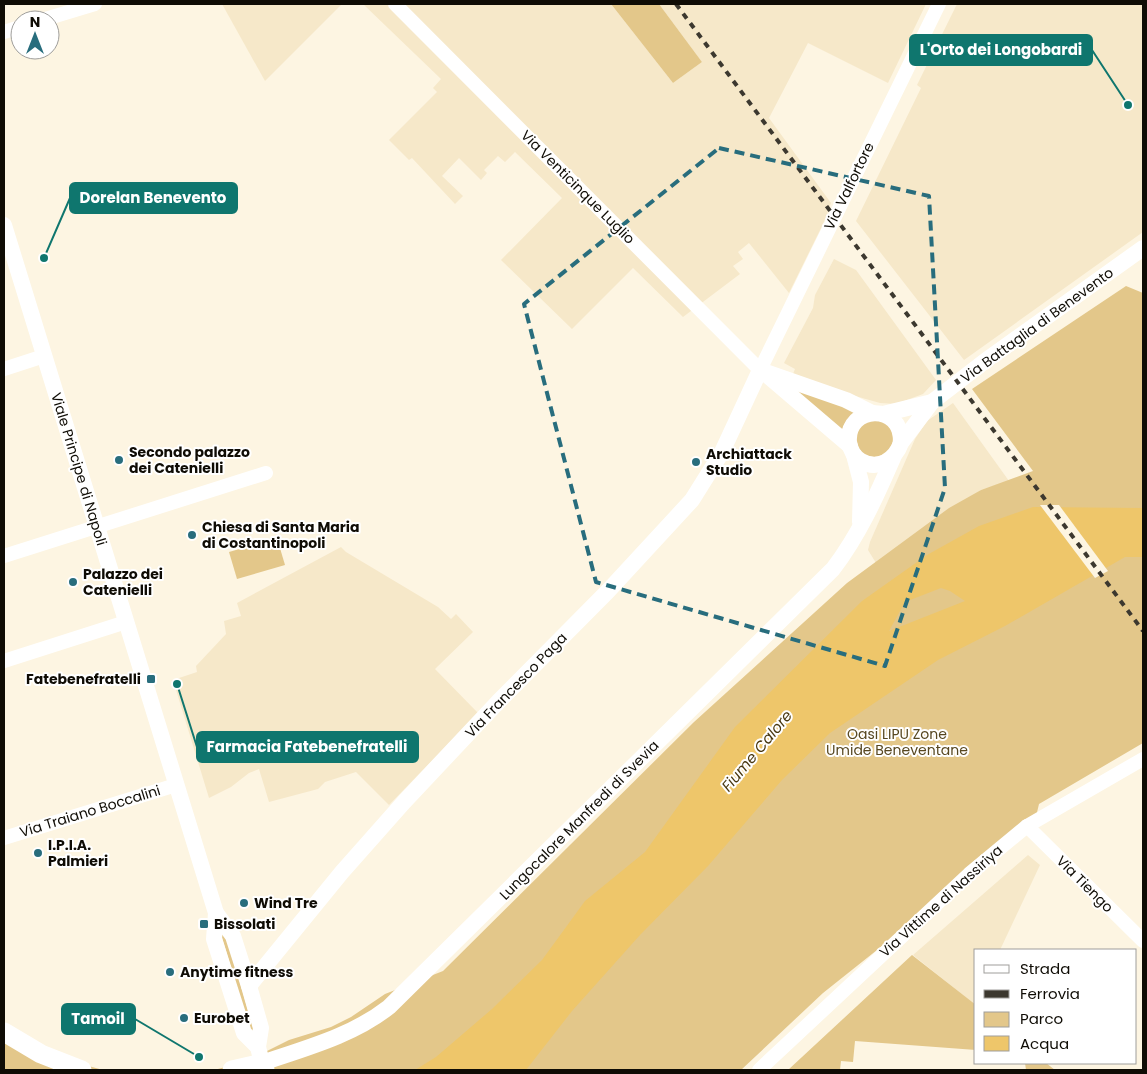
<svg xmlns="http://www.w3.org/2000/svg" width="1147" height="1074" viewBox="0 0 1147 1074" font-family="Poppins,sans-serif">
  <rect width="100%" height="100%" fill="#fdf5e2"/>
  <g fill="#f6e8c9">
    <polygon points="222,4 342,4 265,81"/>
    <polygon points="363,4 611,4 673,83 702,62 659,4 926,4 888,83 808,43 769,118 831,203 823,224 789,293 749,243 738,252 743,259 733,266 740,274 683,317 633,268 572,329 501,260 562,198 515,152 505,162 498,156 484,170 487,173 481,180 459,158 442,176 463,196 455,204 412,158 409,160 389,140 437,92 433,88 441,79"/>
    <polygon points="957,4 1143,4 1143,232 964,360 856,221 921,88 917,85"/>
    <polygon points="834,259 856,270 936,380 923,394 896,404 880,403 809,383 793,374 795,369 784,363 813,308 815,295"/>
    <polygon points="953,403 1009,481 981,490 876,563 868,550 870,542 915,439 927,421"/>
    <polygon points="341,547 346,552 438,607 451,619 456,614 473,632 435,669 478,713 389,805 356,772 325,782 318,789 269,802 259,769 249,773 231,787 209,798 173,680 197,672 196,666 226,634 224,621 241,616 237,603"/>
    <polygon points="1028,855 1040,865 1000,950 976,950 974,1004 913,955"/>
  </g>
  <g fill="#e3c78a">
    <polygon points="611,4 659,4 702,62 673,83"/>
    <polygon points="1126,286 1143,293 1143,743 1039,804 1034,825 823,993 741,1070 214,1070 245,1062 289,1040 331,1027 351,1017 385,994 443,971 694,722 847,583 949,508 981,490 1033,471 972,389"/>
    <polygon points="793,388 856,410 845,423 841,432"/>
    <circle cx="874" cy="438" r="19"/>
    <polygon points="277,538 285,565 237,579 229,552"/>
    <polygon points="221,934 226,934 254,1031 250,1031"/>
    <polygon points="912,955 976,1005 976,1050 855,1041 853,1062 841,1061 840,1070 788,1070"/>
    <polygon points="4,1024 60,1058 103,1070 4,1070"/>
    <polygon points="1025,1063 1046,1063 1055,1070 1026,1070"/>
  </g>
  <path fill="#eec66a" fill-rule="evenodd" d="M 1033,507 L 1143,508 L 1143,557 L 1125,557 L 1005,626 L 938,660 L 830,733 L 782,780 L 708,866 L 640,935 L 572,1011 L 526,1070 L 415,1070 L 436,1057 L 492,1009 L 542,960 L 585,901 L 645,852 L 735,727 L 862,601 L 927,555 L 979,526 ZM 941,588 L 950,591 L 965,601 L 889,631 L 905,602 Z"/>
  <polygon fill="#fdf5e2" points="1040,505 1059,505 1108,571 1095,578"/>
  <g fill="none" stroke-linecap="round" stroke-linejoin="round">
    <g stroke="#fff" stroke-width="14">
      <polyline points="395,4 760,370 939,4"/>
      <polyline points="42,20 95,4"/>
      <polyline points="4,32 20,27"/>
      <polyline points="4,369 44,356"/>
      <polyline points="4,556 266,473"/>
      <polyline points="4,661 126,622"/>
      <polyline points="1027,826 1143,941"/>
      <polyline points="4,838 176,785"/>
      <polyline points="759,1070 969,874 1027,826 1143,759"/>
    </g>
    <g stroke="#fff" stroke-width="16">
      <polyline points="4,225 216,913 214,939 244,1033 258,1047"/>
      <polyline points="760,370 846,400 872,413"/>
      <polyline points="768,376 850,446"/>
      <polyline points="883,414 932,402"/>
      <path d="M 901,443 C 903,402 846,405 849,442 C 850,449 854,457 861,461 C 878,471 895,460 901,443 L 932,402 L 985,361 L 1143,248"/>
      <polyline points="854,455 861,482 860,522"/>
      <path d="M 216,913 L 233,936 L 249,986 L 261,1028 L 258,1047 L 262,1063 C 306,1048 352,1036 389,1007 L 833,569 C 859,535 876,497 893,458"/>
      <polyline points="249,986 342,872 404,802 498,702 608,591 692,500 722,452 760,370"/>
    </g>
    <g stroke="#fff" stroke-width="19">
      <polyline points="4,1032 41,1054 82,1070"/>
      <polyline points="232,1070 262,1063 265,1070"/>
    </g>
    <polyline stroke="#3c382f" stroke-width="4" stroke-dasharray="6 6" stroke-linecap="butt" points="676,4 1143,631"/>
  </g>
  <path fill="none" stroke="#286d7d" stroke-width="4" stroke-dasharray="10 6" stroke-linejoin="round" d="M 719,148 L 929,196 L 945,488 L 885,666 L 596,582 L 524,304 Z"/>
  <g fill="#286d7d" stroke="#fff" stroke-width="2">
    <circle cx="119" cy="460" r="5"/>
    <circle cx="696" cy="462" r="5"/>
    <circle cx="192" cy="535" r="5"/>
    <circle cx="73" cy="582" r="5"/>
    <rect x="146" y="674" width="10" height="10" rx="2.5"/>
    <circle cx="38" cy="853" r="5"/>
    <circle cx="244" cy="903" r="5"/>
    <rect x="199" y="919" width="10" height="10" rx="2.5"/>
    <circle cx="170" cy="972" r="5"/>
    <circle cx="184" cy="1018" r="5"/>
  </g>
  <g text-anchor="middle" stroke-width="4" stroke-linejoin="round" paint-order="stroke">
    <g font-size="14" fill="#0f0c05" stroke="#fff">
      <text transform="translate(849 186) rotate(-64)" y="5">Via Valfortore</text>
      <text transform="translate(578 187) rotate(45)" y="5">Via Venticinque Luglio</text>
      <text transform="translate(1037 325) rotate(-36)" y="5">Via Battaglia di Benevento</text>
      <text transform="translate(79 469) rotate(73)" y="5">Viale Principe di Napoli</text>
      <text transform="translate(516 685) rotate(-46)" y="5">Via Francesco Paga</text>
      <text transform="translate(90 811) rotate(-17)" y="5">Via Traiano Boccalini</text>
      <text transform="translate(579 820) rotate(-45)" y="5">Lungocalore Manfredi di Svevia</text>
      <text transform="translate(1085 884) rotate(45)" y="5">Via Tiengo</text>
      <text transform="translate(941 901) rotate(-42)" y="5">Via Vittime di Nassiriya</text>
    </g>
    <g font-size="14" font-weight="bold" fill="#0f0c05" stroke="#fff" text-anchor="start">
      <text x="129" y="457">Secondo palazzo<tspan x="129" dy="16">dei Catenielli</tspan></text>
      <text x="706" y="459">Archiattack<tspan x="706" dy="16">Studio</tspan></text>
      <text x="202" y="532">Chiesa di Santa Maria<tspan x="202" dy="16">di Costantinopoli</tspan></text>
      <text x="83" y="579">Palazzo dei<tspan x="83" dy="16">Catenielli</tspan></text>
      <text x="141" y="684" text-anchor="end">Fatebenefratelli</text>
      <text x="48" y="850">I.P.I.A.<tspan x="48" dy="16">Palmieri</tspan></text>
      <text x="254" y="908">Wind Tre</text>
      <text x="214" y="929">Bissolati</text>
      <text x="180" y="977">Anytime fitness</text>
      <text x="194" y="1023">Eurobet</text>
    </g>
    <g font-size="14" fill="#574720" stroke="#fff">
      <text x="897" y="739">Oasi LIPU Zone<tspan x="897" dy="16">Umide Beneventane</tspan></text>
    </g>
    <g font-size="15" font-style="italic" fill="#493810" stroke="#fff">
      <text transform="translate(757 751) rotate(-50)" y="5">Fiume Calore</text>
    </g>
  </g>
  <path fill="none" stroke="#0f766e" stroke-width="2" d="M1128 105L1092 50M44 258L70 198M177 684L197 747M199 1057L135 1019"/>
  <g fill="#0f766e" stroke="#fff" stroke-width="2">
    <circle cx="1128" cy="105" r="5"/>
    <circle cx="44" cy="258" r="5"/>
    <circle cx="177" cy="684" r="5"/>
    <circle cx="199" cy="1057" r="5"/>
  </g>
  <g fill="#0f766e" stroke="#0f766e" stroke-width="2">
    <rect x="910" y="35" width="182" height="30" rx="5"/>
    <rect x="70" y="183" width="167" height="30" rx="5"/>
    <rect x="197" y="732" width="221" height="30" rx="5"/>
    <rect x="62" y="1004" width="73" height="30" rx="5"/>
  </g>
  <g font-size="15" text-anchor="middle" font-weight="bold" fill="#fff">
    <text x="1001" y="55">L'Orto dei Longobardi</text>
    <text x="153" y="203">Dorelan Benevento</text>
    <text x="307" y="752">Farmacia Fatebenefratelli</text>
    <text x="98" y="1024">Tamoil</text>
  </g>
  <rect width="1147" height="1074" fill="none" stroke="#0f0c05" stroke-width="10"/>
  <rect x="974" y="949" width="162" height="115" fill="#ffffff" stroke="#9f9e9b"/>
  <rect x="984" y="965" width="25" height="8" fill="#ffffff" stroke="#9f9e9b"/>
  <text x="1020" y="974" font-size="15" fill="#0f0c05">Strada</text>
  <rect x="984" y="990" width="25" height="8" fill="#3c382f" stroke="#9f9e9b"/>
  <text x="1020" y="999" font-size="15" fill="#0f0c05">Ferrovia</text>
  <rect x="984" y="1012" width="25" height="15" fill="#e3c78a" stroke="#9f9e9b"/>
  <text x="1020" y="1024" font-size="15" fill="#0f0c05">Parco</text>
  <rect x="984" y="1036" width="25" height="15" fill="#eec66a" stroke="#9f9e9b"/>
  <text x="1020" y="1049" font-size="15" fill="#0f0c05">Acqua</text>
  <g transform="translate(35 35)"><circle r="24" fill="#ffffff" stroke="#9f9e9b"/>
  <path d="M0-4L9 19L0 12L-9 19Z" fill="#286d7d"/>
  <text y="-8" font-size="14" font-weight="bold" text-anchor="middle" fill="#0f0c05">N</text>
  </g>
</svg>
